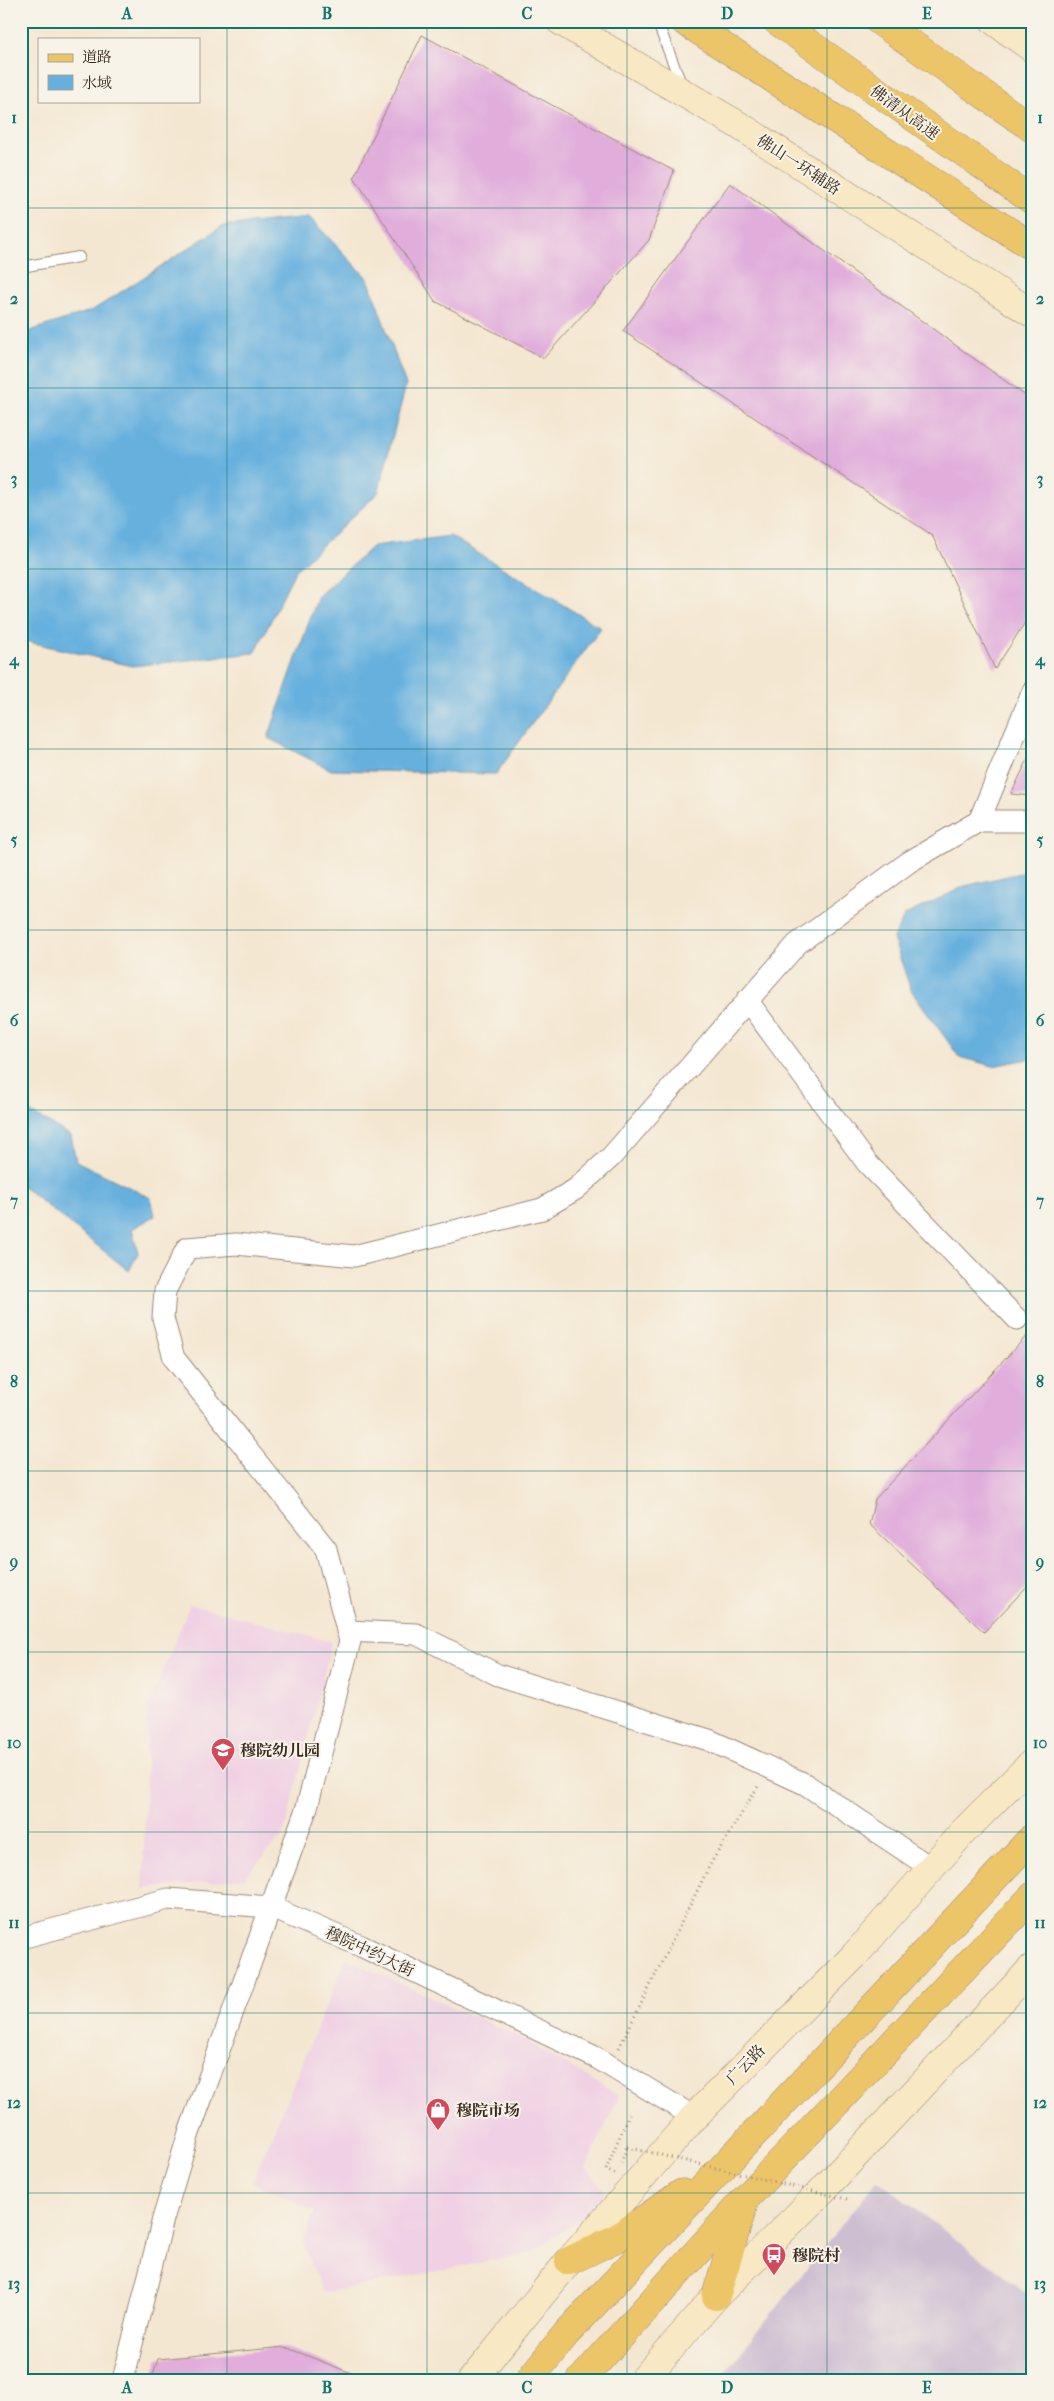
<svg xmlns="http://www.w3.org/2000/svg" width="1054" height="2401" viewBox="0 0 1054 2401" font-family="'IM FELL French Canon','Noto Serif SC',serif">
  <rect width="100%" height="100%" fill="#f7f3e8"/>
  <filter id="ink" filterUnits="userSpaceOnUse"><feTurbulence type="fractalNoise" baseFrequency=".02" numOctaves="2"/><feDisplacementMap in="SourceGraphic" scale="10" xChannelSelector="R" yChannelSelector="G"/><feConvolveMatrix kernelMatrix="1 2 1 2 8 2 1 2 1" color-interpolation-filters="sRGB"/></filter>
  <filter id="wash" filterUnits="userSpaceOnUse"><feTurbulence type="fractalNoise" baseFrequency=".0096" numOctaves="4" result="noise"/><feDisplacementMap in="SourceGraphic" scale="20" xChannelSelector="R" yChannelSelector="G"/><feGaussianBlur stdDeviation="1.12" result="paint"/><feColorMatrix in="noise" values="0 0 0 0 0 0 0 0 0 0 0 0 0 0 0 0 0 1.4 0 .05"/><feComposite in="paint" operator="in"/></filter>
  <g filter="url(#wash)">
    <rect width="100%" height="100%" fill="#f4e7d1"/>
    <g fill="#f0d0e4">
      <polygon points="190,1604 332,1642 284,1834 244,1878 143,1889 148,1708"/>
      <polygon points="346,1959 524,2039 619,2096 586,2167 610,2198 531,2253 323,2293 303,2242 315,2211 252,2182"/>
    </g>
    <polygon fill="#cebed1" points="877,2180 1033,2298 1033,2380 719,2380"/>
    <g fill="#66b0de" stroke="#506d7e">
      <polygon points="309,217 368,279 406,385 378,493 295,571 255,653 132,666 21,640 21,334 93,310 223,226"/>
      <polygon points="450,536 601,628 496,774 331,770 268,738 318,596 373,546"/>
      <polygon points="1033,870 1033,1058 993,1066 959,1057 911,990 893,938 905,915 965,886"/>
      <polygon points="21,1107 71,1136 76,1161 151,1198 155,1216 132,1229 138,1253 129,1271 21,1185"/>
    </g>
    <g id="blocks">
      <g fill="#e1aedc">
        <polygon points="422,35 674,171 649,240 544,358 435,301 354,177"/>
        <polygon points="730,183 1033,401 1033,610 995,669 932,535 623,331"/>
        <polygon points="1033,749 1033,796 1011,794"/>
        <polygon points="1033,1329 1033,1580 984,1632 869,1524 875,1499"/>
        <polygon points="285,2347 369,2380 151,2380 158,2359"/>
      </g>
    </g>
  </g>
  <g filter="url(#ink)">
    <use href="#blocks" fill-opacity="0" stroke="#988878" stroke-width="1"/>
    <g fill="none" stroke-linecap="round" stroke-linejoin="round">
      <defs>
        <g id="lane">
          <polyline points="657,21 682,86"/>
          <polyline points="21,267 79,257"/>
        </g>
        <g id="street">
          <polyline points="979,821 1033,821"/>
          <polyline points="747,1000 867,1163 1017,1319"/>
          <polyline points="347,1631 416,1634 498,1675 709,1740 805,1784 931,1868"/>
          <polyline points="21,1938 168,1899 270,1907 361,1946 597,2058 694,2117"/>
          <polyline points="123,2380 163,2219 189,2133 307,1807 350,1641 326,1549 174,1358 163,1318 165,1291 187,1248 236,1244 354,1256 542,1209 576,1189 611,1157 797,944 909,862 979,821 1033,691"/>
        </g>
        <g id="secondary">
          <polyline points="560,21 740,126 1033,314"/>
          <polyline points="994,21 1033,49"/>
          <polyline points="472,2380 569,2261 694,2117 854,1956 963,1832 1033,1762"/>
          <polyline points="643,2380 716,2296 817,2196 1033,1967"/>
        </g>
        <g id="primary">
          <polyline points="569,2261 617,2238 682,2193"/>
          <polyline points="716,2296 743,2206"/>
          <polyline points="529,2380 566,2334 1033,1837"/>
          <polyline points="581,2380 745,2199 1033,1896"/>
        </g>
        <g id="highway">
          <polyline points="684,21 1033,247"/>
          <polyline points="777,21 1033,201"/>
          <polyline points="879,21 1033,129"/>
        </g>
      </defs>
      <use href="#lane" stroke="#988878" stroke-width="12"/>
      <use href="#street" stroke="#988878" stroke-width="23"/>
      <use href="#secondary" stroke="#988878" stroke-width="29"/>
      <use href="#primary" stroke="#988878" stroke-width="29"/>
      <use href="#highway" stroke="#988878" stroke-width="29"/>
      <g stroke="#988878" stroke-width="3" stroke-dasharray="1 4" stroke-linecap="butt">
        <polyline points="619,2048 711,1863 759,1785"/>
        <polyline points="621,2163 627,2147"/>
        <polyline points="615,2174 606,2170 629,2114"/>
      </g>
      <use href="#lane" stroke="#fff" stroke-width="10"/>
      <use href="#street" stroke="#fff" stroke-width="21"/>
      <use href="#secondary" stroke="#f8e8c3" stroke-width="28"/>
      <use href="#primary" stroke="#edc569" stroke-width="28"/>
      <use href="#highway" stroke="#edc569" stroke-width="28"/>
      <polyline stroke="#988878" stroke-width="3" stroke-dasharray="1 4" stroke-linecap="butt" points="627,2147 847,2199"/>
    </g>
  </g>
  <path fill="none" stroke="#0f766e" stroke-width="1" stroke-opacity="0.55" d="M 227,21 L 227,2380M 427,21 L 427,2380M 627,21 L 627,2380M 827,21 L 827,2380M 21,208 L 1033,208M 21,388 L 1033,388M 21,569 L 1033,569M 21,749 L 1033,749M 21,930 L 1033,930M 21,1110 L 1033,1110M 21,1291 L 1033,1291M 21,1471 L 1033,1471M 21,1652 L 1033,1652M 21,1832 L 1033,1832M 21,2013 L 1033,2013M 21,2193 L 1033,2193"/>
  <defs>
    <symbol id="school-pin" viewBox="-11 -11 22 30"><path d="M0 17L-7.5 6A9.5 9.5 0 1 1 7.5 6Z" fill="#d1495b" stroke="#f7f3e8"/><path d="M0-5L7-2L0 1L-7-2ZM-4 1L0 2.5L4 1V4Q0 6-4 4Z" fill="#fff"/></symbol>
    <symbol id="shop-pin" viewBox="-11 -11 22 30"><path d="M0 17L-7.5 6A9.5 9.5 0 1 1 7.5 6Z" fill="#d1495b" stroke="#f7f3e8"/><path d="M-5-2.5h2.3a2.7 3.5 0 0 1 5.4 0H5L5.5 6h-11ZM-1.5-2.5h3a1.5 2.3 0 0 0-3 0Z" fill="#fff"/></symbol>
    <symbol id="bus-pin" viewBox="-11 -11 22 30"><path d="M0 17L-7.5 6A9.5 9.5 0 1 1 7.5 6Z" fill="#d1495b" stroke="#f7f3e8"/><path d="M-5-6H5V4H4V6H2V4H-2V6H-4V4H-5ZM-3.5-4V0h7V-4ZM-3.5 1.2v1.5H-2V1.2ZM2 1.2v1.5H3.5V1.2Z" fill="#fff"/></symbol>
  </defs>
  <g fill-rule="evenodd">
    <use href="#school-pin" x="209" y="1736" width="28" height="38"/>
    <use href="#shop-pin" x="424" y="2096" width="28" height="38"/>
    <use href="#bus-pin" x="760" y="2241" width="28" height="38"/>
  </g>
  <g text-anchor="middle" stroke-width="4" stroke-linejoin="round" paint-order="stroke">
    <g font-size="16" fill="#3b2a1e" stroke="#f7f3e8">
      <text transform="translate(905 112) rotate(36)" y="6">佛清从高速</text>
      <text transform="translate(799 164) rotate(33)" y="6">佛山一环辅路</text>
      <text transform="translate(370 1951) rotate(25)" y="6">穆院中约大街</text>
      <text transform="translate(745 2064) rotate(-46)" y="6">广云路</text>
    </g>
    <g font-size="16" font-weight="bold" fill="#3b2a1e" stroke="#f7f3e8" text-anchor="start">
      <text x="240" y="1756">穆院幼儿园</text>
      <text x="456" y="2116">穆院市场</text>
      <text x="792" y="2261">穆院村</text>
    </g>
  </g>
  <rect width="1054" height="2401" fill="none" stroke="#f7f3e8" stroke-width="55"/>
  <rect x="38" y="38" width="162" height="65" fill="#f7f3e8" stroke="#aca397"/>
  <rect x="48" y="54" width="25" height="8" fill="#edc569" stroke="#aca397"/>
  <text x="82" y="62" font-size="15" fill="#3b2a1e">道路</text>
  <rect x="48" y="75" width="25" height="15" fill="#66b0de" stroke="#aca397"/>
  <text x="82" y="88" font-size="15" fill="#3b2a1e">水域</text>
  <rect x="28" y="28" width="998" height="2346" fill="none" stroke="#0f766e" stroke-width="2"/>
  <g font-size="16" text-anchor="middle" font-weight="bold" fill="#0f766e">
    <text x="127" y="19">A</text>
    <text x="327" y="19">B</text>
    <text x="527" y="19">C</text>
    <text x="727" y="19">D</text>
    <text x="927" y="19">E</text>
    <text x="14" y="123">1</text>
    <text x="1040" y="123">1</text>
    <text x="14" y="304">2</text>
    <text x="1040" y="304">2</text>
    <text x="14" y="484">3</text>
    <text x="1040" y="484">3</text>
    <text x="14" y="665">4</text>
    <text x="1040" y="665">4</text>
    <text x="14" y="845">5</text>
    <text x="1040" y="845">5</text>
    <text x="14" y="1026">6</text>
    <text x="1040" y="1026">6</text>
    <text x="14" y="1206">7</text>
    <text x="1040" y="1206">7</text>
    <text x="14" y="1387">8</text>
    <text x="1040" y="1387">8</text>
    <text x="14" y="1567">9</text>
    <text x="1040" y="1567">9</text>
    <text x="14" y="1748">10</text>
    <text x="1040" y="1748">10</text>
    <text x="14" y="1928">11</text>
    <text x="1040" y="1928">11</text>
    <text x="14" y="2108">12</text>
    <text x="1040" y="2108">12</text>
    <text x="14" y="2289">13</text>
    <text x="1040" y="2289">13</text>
    <text x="127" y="2393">A</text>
    <text x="327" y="2393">B</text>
    <text x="527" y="2393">C</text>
    <text x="727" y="2393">D</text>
    <text x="927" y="2393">E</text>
  </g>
</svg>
